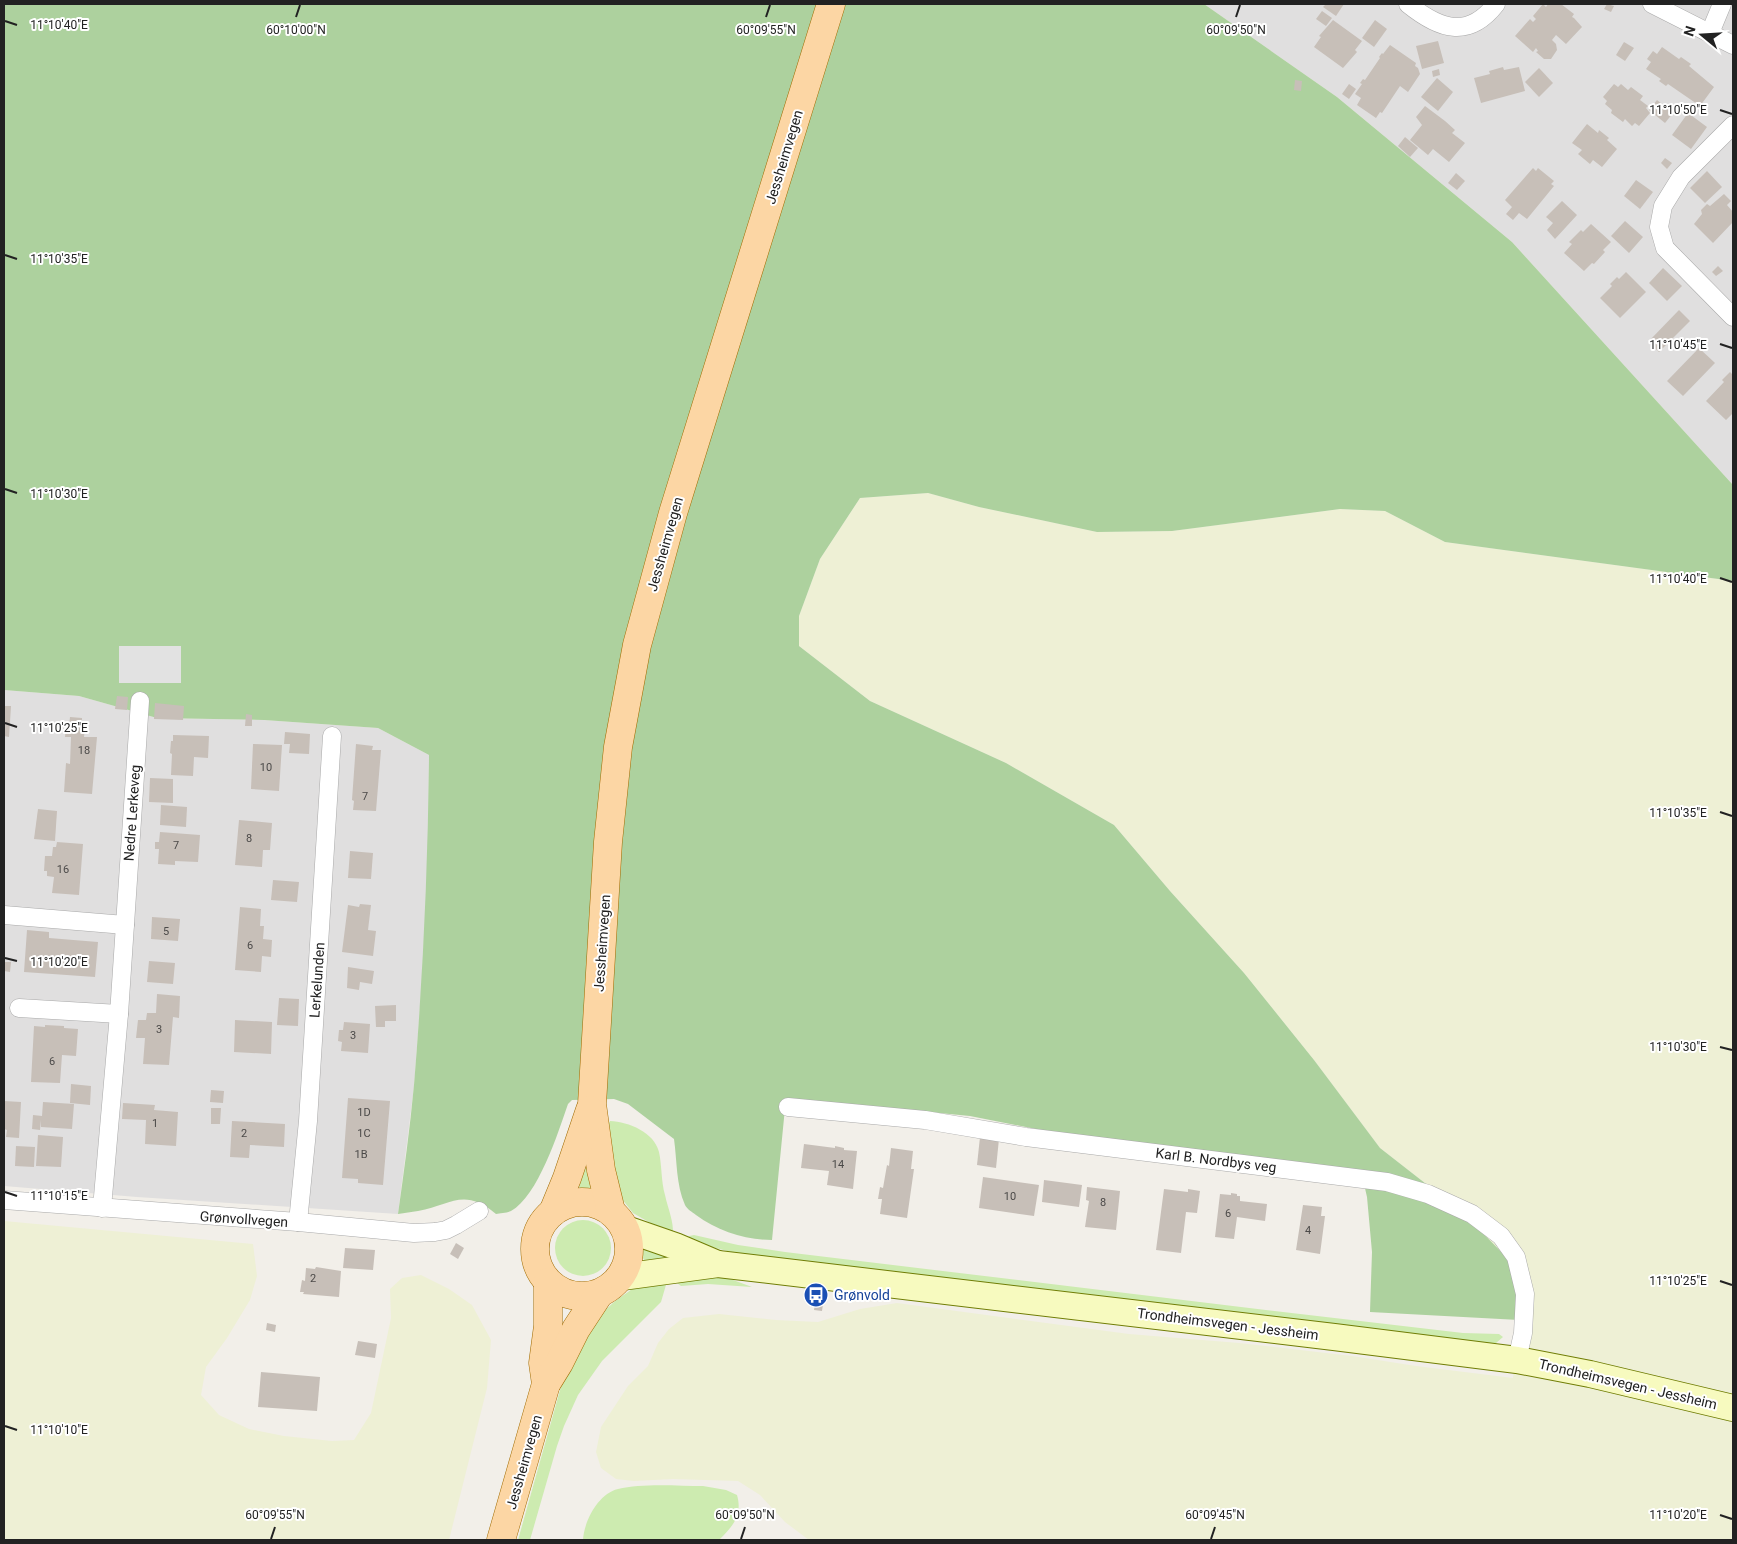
<svg xmlns="http://www.w3.org/2000/svg" width="1737" height="1544" viewBox="0 0 1737 1544" font-family="Roboto,sans-serif">
  <rect width="100%" height="100%" fill="#f2efe9"/>
  <g fill="#e0dfdf">
    <polygon points="1204,4 1733,4 1733,485 1512,242 1337,97"/>
    <polygon points="4,690 79,696 157,718 264,720 378,728 429,755 428,862 422,980 414,1087 398,1214 137,1197 4,1186"/>
  </g>
  <g fill="#eef0d5">
    <polygon points="928,493 979,507 1097,532 1172,531 1340,509 1385,511 1445,542 1733,581 1733,1540 809,1540 785,1522 760,1495 738,1481 673,1479 634,1481 616,1479 601,1468 596,1452 601,1427 628,1386 648,1366 658,1343 669,1329 683,1318 719,1314 776,1320 818,1322 860,1309 897,1303 1129,1334 1239,1343 1352,1356 1416,1366 1513,1378 1519,1320 1462,1212 1380,1148 1314,1060 1244,973 1170,891 1114,825 1006,763 870,701 799,646 799,616 820,559 860,498"/>
    <polygon points="4,1221 253,1244 257,1276 250,1300 227,1338 206,1367 201,1395 219,1415 249,1429 284,1436 332,1441 354,1440 371,1413 391,1318 390,1289 402,1278 421,1275 449,1289 472,1305 491,1340 487,1388 449,1540 4,1540"/>
  </g>
  <g fill="#cdebb0">
    <path d="M 610,1121 C 629,1122 654,1132 659,1152 C 662,1166 661,1181 665,1195 C 668,1209 674,1221 673,1236 L 633,1213 L 618,1194 L 603,1122 L 609,1123 Z"/>
    <polygon points="588,1142 592,1188 585,1189 580,1188 577,1184"/>
    <circle cx="583" cy="1248" r="28"/>
    <polygon points="694,1235 738,1245 785,1252 1283,1312 1463,1333 1499,1334 1503,1337 1496,1343 1491,1345 735,1253 704,1245 687,1238 689,1236"/>
    <polygon points="643,1249 669,1253 667,1262 646,1262 642,1257"/>
    <polygon points="689,1276 725,1277 752,1287 708,1284 681,1286 677,1283 676,1280"/>
    <polygon points="668,1278 661,1302 602,1361 578,1395 564,1426 557,1446 530,1540 518,1540 564,1376 599,1316 614,1302 635,1287"/>
    <path d="M 703,1486 L 726,1490 L 737,1495 C 743,1516 732,1527 719,1540 L 583,1540 C 584,1521 598,1494 618,1489 C 642,1483 678,1486 703,1486 Z"/>
  </g>
  <path fill="#add19e" d="M 4,4 L 1204,4 L 1337,97 L 1512,242 L 1733,485 L 1733,581 L 1445,542 L 1385,511 L 1340,509 L 1172,531 L 1097,532 L 979,507 L 928,493 L 860,498 L 820,559 L 799,616 L 799,646 L 870,701 L 1006,763 L 1114,825 L 1170,891 L 1244,973 L 1314,1060 L 1380,1148 L 1462,1212 L 1518,1269 L 1519,1320 L 1370,1312 L 1372,1252 L 1367,1197 L 1361,1171 L 1041,1130 L 970,1116 L 786,1098 L 772,1240 C 745,1240 718,1231 696,1215 C 692,1212 687,1209 685,1205 C 676,1185 677,1160 674,1139 L 628,1104 L 614,1099 L 572,1100 L 568,1104 C 558,1133 538,1196 511,1211 C 507,1213 500,1213 496,1214 C 464,1187 451,1205 418,1211 C 411,1212 405,1213 398,1214 C 404,1171 410,1128 414,1085 C 423,976 428,866 429,755 L 378,728 L 264,720 L 157,718 L 79,696 L 4,690 Z"/>
  <rect fill="#e2e2e2" x="119" y="646" width="62" height="37"/>
  <g fill="#c7bfb8">
    <polygon points="1326,4 1344,4 1336,16 1323,7"/>
    <polygon points="1543,4 1546,7 1548,4 1561,4 1574,14 1572,17 1574,18 1582,27 1566,44 1556,35 1552,40 1556,44 1557,50 1551,59 1544,59 1536,52 1538,51 1536,48 1533,52 1515,36 1530,19 1533,22 1536,19 1533,16"/>
    <polygon points="1607,4 1614,6 1611,12 1604,9"/>
    <polygon points="1322,11 1332,18 1326,26 1316,19"/>
    <polygon points="1333,20 1362,41 1355,50 1357,52 1343,68 1314,47 1321,37 1319,36"/>
    <polygon points="1375,20 1387,29 1374,47 1362,38"/>
    <polygon points="1438,41 1444,63 1422,69 1416,46"/>
    <polygon points="1624,42 1634,48 1625,61 1616,55"/>
    <polygon points="1390,45 1416,63 1415,66 1418,68 1420,74 1408,92 1400,86 1382,113 1380,112 1376,118 1357,105 1361,98 1355,94 1362,84 1360,83 1363,79 1365,80 1380,58 1379,57 1382,53 1383,54"/>
    <polygon points="1662,47 1679,59 1681,57 1691,64 1689,66 1714,87 1700,106 1668,84 1666,86 1659,81 1661,79 1646,69 1651,62 1647,59 1653,51 1657,54"/>
    <polygon points="1503,67 1504,70 1519,67 1525,91 1481,103 1474,78 1490,74 1489,71"/>
    <polygon points="1539,68 1553,83 1539,97 1525,82"/>
    <polygon points="1439,69 1440,75 1433,77 1432,71"/>
    <polygon points="1437,78 1453,92 1438,111 1421,97"/>
    <polygon points="1295,80 1302,81 1301,91 1294,90"/>
    <polygon points="1349,84 1356,89 1349,99 1342,94"/>
    <polygon points="1614,84 1618,87 1621,84 1628,90 1631,87 1643,96 1640,100 1648,106 1646,108 1650,113 1639,126 1635,123 1632,126 1625,119 1623,122 1611,113 1612,110 1605,104 1607,101 1603,97"/>
    <polygon points="1657,100 1673,113 1665,123 1649,110"/>
    <polygon points="1425,106 1445,121 1455,130 1452,133 1465,143 1449,162 1433,149 1428,155 1410,140 1422,125 1416,117"/>
    <polygon points="1688,113 1707,127 1691,149 1672,135"/>
    <polygon points="1587,124 1598,133 1599,130 1609,138 1607,140 1617,149 1602,167 1593,160 1590,164 1578,154 1582,150 1572,143"/>
    <polygon points="1405,137 1418,148 1410,157 1398,146"/>
    <polygon points="1665,158 1672,163 1667,169 1661,163"/>
    <polygon points="1533,168 1536,171 1538,168 1554,181 1551,184 1554,186 1527,219 1519,213 1513,220 1506,214 1512,207 1505,200"/>
    <polygon points="1707,171 1722,187 1705,203 1690,188"/>
    <polygon points="1456,173 1465,181 1457,190 1448,183"/>
    <polygon points="1636,180 1653,192 1640,209 1624,196"/>
    <polygon points="1724,194 1731,201 1727,205 1733,212 1733,222 1713,243 1694,224 1702,214 1701,210 1707,204 1710,206"/>
    <polygon points="1562,201 1577,215 1555,239 1547,230 1553,223 1546,217"/>
    <polygon points="1625,221 1643,237 1629,253 1611,236"/>
    <polygon points="1591,224 1611,242 1603,250 1605,252 1594,264 1592,263 1584,271 1564,253 1572,244 1569,242 1581,230 1583,232"/>
    <polygon points="1718,266 1723,271 1716,276 1712,272"/>
    <polygon points="1663,268 1682,286 1667,301 1649,283"/>
    <polygon points="1626,272 1646,292 1620,318 1600,298 1612,286 1610,284 1617,277 1619,279"/>
    <polygon points="1679,310 1690,321 1659,352 1648,342"/>
    <polygon points="1699,348 1715,363 1683,396 1667,381"/>
    <polygon points="1730,372 1732,374 1733,373 1733,413 1726,420 1706,401 1724,382 1722,380"/>
    <polygon points="117,696 128,697 127,710 115,709"/>
    <polygon points="155,703 184,706 183,720 154,719"/>
    <polygon points="4,706 11,706 9,737 4,736"/>
    <polygon points="246,714 252,715 252,726 245,726"/>
    <polygon points="70,717 82,718 82,726 85,727 84,737 97,737 92,794 64,792 66,763 70,764 71,737 65,737 66,725 69,726"/>
    <polygon points="285,732 310,734 309,754 289,753 290,744 284,744"/>
    <polygon points="173,735 209,736 208,758 194,757 193,776 171,775 172,754 170,753 171,741 173,741"/>
    <polygon points="253,744 282,745 279,791 251,789"/>
    <polygon points="356,744 373,746 372,750 381,750 376,811 353,810 354,801 352,800"/>
    <polygon points="150,778 173,779 173,803 149,802"/>
    <polygon points="161,805 187,807 186,827 160,825"/>
    <polygon points="38,809 57,811 55,841 34,839"/>
    <polygon points="239,820 272,823 270,850 263,850 262,867 235,865"/>
    <polygon points="160,832 200,835 198,862 175,861 175,865 158,864 159,849 155,849 155,842 159,842"/>
    <polygon points="57,842 83,844 79,895 52,893 54,877 47,876 47,871 44,871 45,856 52,856 53,847 56,847"/>
    <polygon points="350,851 373,853 371,879 348,878"/>
    <polygon points="273,880 299,882 297,902 271,900"/>
    <polygon points="360,904 371,905 368,930 376,931 373,956 342,952 348,905 359,907"/>
    <polygon points="240,907 261,909 260,926 264,926 263,939 272,940 271,957 262,956 261,972 235,970"/>
    <polygon points="152,917 180,919 178,941 151,939"/>
    <polygon points="27,930 49,932 49,938 98,942 95,977 24,972"/>
    <polygon points="149,961 175,963 173,984 147,982"/>
    <polygon points="4,962 11,962 10,972 4,971"/>
    <polygon points="348,967 374,971 372,984 360,982 359,990 347,988"/>
    <polygon points="157,994 180,996 179,1018 173,1017 169,1065 143,1064 145,1038 136,1038 138,1020 146,1020 147,1013 156,1013"/>
    <polygon points="279,998 299,999 298,1026 277,1025"/>
    <polygon points="396,1005 396,1021 385,1021 385,1027 376,1027 375,1006"/>
    <polygon points="235,1020 272,1022 271,1054 234,1052"/>
    <polygon points="344,1022 370,1024 368,1053 341,1051 342,1042 338,1041 339,1030 343,1030"/>
    <polygon points="45,1025 64,1026 64,1028 78,1029 76,1056 62,1055 60,1083 31,1082 34,1026 45,1027"/>
    <polygon points="71,1084 91,1086 90,1105 70,1103"/>
    <polygon points="211,1090 224,1091 223,1103 210,1102"/>
    <polygon points="348,1098 390,1101 383,1185 358,1183 358,1179 342,1178"/>
    <polygon points="4,1101 21,1102 19,1138 6,1137 7,1130 4,1129"/>
    <polygon points="43,1102 74,1104 72,1129 41,1127 41,1120 40,1130 32,1129 33,1115 42,1116"/>
    <polygon points="123,1103 155,1105 154,1110 178,1112 176,1146 145,1144 146,1120 122,1119"/>
    <polygon points="211,1108 221,1108 220,1124 211,1124"/>
    <polygon points="232,1121 285,1124 284,1147 250,1145 249,1158 230,1157"/>
    <polygon points="38,1135 63,1137 61,1167 36,1166"/>
    <polygon points="980,1137 999,1139 996,1168 977,1165"/>
    <polygon points="804,1144 835,1148 835,1146 844,1148 844,1150 857,1151 853,1189 827,1185 829,1171 801,1168"/>
    <polygon points="16,1146 35,1147 34,1167 15,1166"/>
    <polygon points="891,1148 913,1151 911,1169 914,1169 907,1218 880,1214 882,1199 878,1199 880,1187 883,1188 887,1165 889,1166"/>
    <polygon points="983,1177 1039,1185 1034,1216 979,1208"/>
    <polygon points="1044,1180 1082,1185 1079,1207 1042,1202"/>
    <polygon points="1087,1187 1120,1191 1116,1230 1085,1227 1089,1201 1086,1200"/>
    <polygon points="1164,1189 1188,1192 1188,1189 1200,1191 1197,1213 1186,1212 1181,1253 1156,1250"/>
    <polygon points="1231,1193 1237,1194 1237,1196 1240,1196 1240,1201 1267,1204 1265,1221 1237,1217 1234,1239 1215,1237 1220,1194 1231,1195"/>
    <polygon points="1303,1205 1322,1207 1321,1216 1325,1216 1320,1254 1296,1250"/>
    <polygon points="456,1243 464,1248 458,1259 450,1254"/>
    <polygon points="345,1248 375,1250 373,1270 343,1268"/>
    <polygon points="316,1267 341,1271 339,1297 303,1294 304,1292 300,1292 302,1280 305,1281 306,1268 315,1269"/>
    <polygon points="815,1303 823,1304 822,1311 814,1310"/>
    <polygon points="267,1323 276,1325 275,1332 266,1330"/>
    <polygon points="358,1341 377,1344 375,1358 355,1355"/>
    <polygon points="261,1372 320,1377 317,1411 258,1407"/>
  </g>
  <g fill="none" stroke-linecap="round" stroke-linejoin="round">
    <defs>
      <g id="minor">
        <path d="M 1408,4 C 1439,29 1468,40 1496,4"/>
        <polyline points="1652,4 1733,45"/>
        <polyline points="1710,33 1722,4"/>
        <polyline points="1733,125 1681,177 1663,206 1659,227 1665,248 1733,317"/>
        <polyline points="4,915 125,925"/>
        <polyline points="19,1008 119,1014"/>
        <polyline points="788,1107 925,1120 1026,1137 1387,1182 1428,1194 1472,1214 1501,1236 1516,1257 1525,1294 1523,1333 1517,1360"/>
        <polyline points="4,1200 298,1222 414,1233 435,1232 446,1230 456,1225 479,1211"/>
        <polyline points="102,1208 119,1014 140,701"/>
        <polyline points="298,1222 308,1121 332,736"/>
      </g>
      <g id="secondary">
        <polyline points="626,1229 675,1246 715,1263"/>
        <polyline points="622,1277 718,1264 1334,1337 1517,1360 1590,1374 1733,1408"/>
      </g>
      <g id="primary">
        <circle cx="582" cy="1249" r="47"/>
        <polyline points="611,1211 601,1170 592,1104 608,842 618,747 637,645 673,513 831,4"/>
        <polyline points="553,1212 567,1178 590,1110"/>
        <polyline points="546,1384 543,1363 548,1326 548,1282"/>
        <polyline points="501,1540 546,1384 559,1363 576,1329 599,1294"/>
      </g>
    </defs>
    <use href="#minor" stroke="#a9a9a9" stroke-width="19"/>
    <use href="#secondary" stroke="#707d05" stroke-width="28"/>
    <use href="#primary" stroke="#a06b00" stroke-width="29"/>
    <use href="#minor" stroke="#fff" stroke-width="18"/>
    <use href="#secondary" stroke="#f7fabf" stroke-width="26"/>
    <use href="#primary" stroke="#fcd6a4" stroke-width="28"/>
  </g>
  <path fill="none" stroke="#222" stroke-width="2" d="M 296,17 L 300,5M 766,17 L 770,5M 1236,17 L 1240,5M 5,21 L 17,25M 1720,110 L 1732,114M 5,255 L 17,259M 1720,344 L 1732,348M 5,489 L 17,493M 1720,578 L 1732,582M 5,723 L 17,727M 1720,812 L 1732,816M 5,958 L 17,961M 1720,1047 L 1732,1050M 5,1192 L 17,1196M 1720,1281 L 1732,1285M 5,1426 L 17,1430M 1720,1515 L 1732,1519M 271,1539 L 275,1527M 741,1539 L 745,1527M 1211,1539 L 1215,1527"/>
  <defs>
    <symbol id="bus-disc" viewBox="-11 -11 22 22"><circle r="9.5" fill="#1a4fb4" stroke="#fff"/><path d="M-5-6H5V4H4V6H2V4H-2V6H-4V4H-5ZM-3.5-4V0h7V-4ZM-3.5 1.2v1.5H-2V1.2ZM2 1.2v1.5H3.5V1.2Z" fill="#fff"/></symbol>
  </defs>
  <g fill-rule="evenodd">
    <use href="#bus-disc" x="802" y="1281" width="28" height="28"/>
  </g>
  <g text-anchor="middle" stroke-width="4" stroke-linejoin="round" paint-order="stroke">
    <g font-size="11" fill="#4b4948">
      <text x="84" y="754">18</text>
      <text x="266" y="771">10</text>
      <text x="365" y="800">7</text>
      <text x="249" y="842">8</text>
      <text x="176" y="849">7</text>
      <text x="63" y="873">16</text>
      <text x="166" y="935">5</text>
      <text x="250" y="949">6</text>
      <text x="159" y="1033">3</text>
      <text x="353" y="1039">3</text>
      <text x="52" y="1065">6</text>
      <text x="364" y="1116">1D</text>
      <text x="155" y="1127">1</text>
      <text x="244" y="1137">2</text>
      <text x="364" y="1137">1C</text>
      <text x="361" y="1158">1B</text>
      <text x="838" y="1168">14</text>
      <text x="1010" y="1200">10</text>
      <text x="1103" y="1206">8</text>
      <text x="1228" y="1217">6</text>
      <text x="1308" y="1234">4</text>
      <text x="313" y="1282">2</text>
    </g>
    <g font-size="14" fill="#222" stroke="#fff">
      <text transform="translate(784 157) rotate(-73)" y="5">Jessheimvegen</text>
      <text transform="translate(665 544) rotate(-74)" y="5">Jessheimvegen</text>
      <text transform="translate(132 813) rotate(-86)" y="5">Nedre Lerkeveg</text>
      <text transform="translate(602 943) rotate(-86)" y="5">Jessheimvegen</text>
      <text transform="translate(317 980) rotate(-86)" y="5">Lerkelunden</text>
      <text transform="translate(1216 1160) rotate(7)" y="5">Karl B. Nordbys veg</text>
      <text transform="translate(244 1219) rotate(4)" y="5">Grønvollvegen</text>
      <text transform="translate(1228 1324) rotate(7)" y="5">Trondheimsvegen - Jessheim</text>
      <text transform="translate(1628 1384) rotate(13)" y="5">Trondheimsvegen - Jessheim</text>
      <text transform="translate(524 1462) rotate(-74)" y="5">Jessheimvegen</text>
    </g>
    <g font-size="14" fill="#164399" stroke="#fff" text-anchor="start">
      <text x="834" y="1300">Grønvold</text>
    </g>
  </g>
  <g font-size="12" text-anchor="middle" fill="#222" stroke="#fff" stroke-width="4" stroke-linejoin="round" paint-order="stroke">
    <text x="59" y="29">11°10'40"E</text>
    <text x="296" y="34">60°10'00"N</text>
    <text x="766" y="34">60°09'55"N</text>
    <text x="1236" y="34">60°09'50"N</text>
    <text x="1678" y="114">11°10'50"E</text>
    <text x="59" y="263">11°10'35"E</text>
    <text x="1678" y="349">11°10'45"E</text>
    <text x="59" y="498">11°10'30"E</text>
    <text x="1678" y="583">11°10'40"E</text>
    <text x="59" y="732">11°10'25"E</text>
    <text x="1678" y="817">11°10'35"E</text>
    <text x="59" y="966">11°10'20"E</text>
    <text x="1678" y="1051">11°10'30"E</text>
    <text x="59" y="1200">11°10'15"E</text>
    <text x="1678" y="1285">11°10'25"E</text>
    <text x="59" y="1434">11°10'10"E</text>
    <text x="275" y="1519">60°09'55"N</text>
    <text x="745" y="1519">60°09'50"N</text>
    <text x="1215" y="1519">60°09'45"N</text>
    <text x="1678" y="1519">11°10'20"E</text>
  </g>
  <rect width="1737" height="1544" fill="none" stroke="#222222" stroke-width="10"/>
  <g transform="translate(1702 35) rotate(288)" stroke="#ffffff" stroke-width="4" paint-order="stroke">
  <path d="M0-4L9 19L0 12L-9 19Z" fill="#222222"/>
  <text y="-8" font-size="14" font-weight="bold" text-anchor="middle" fill="#222222">N</text>
  </g>
</svg>
